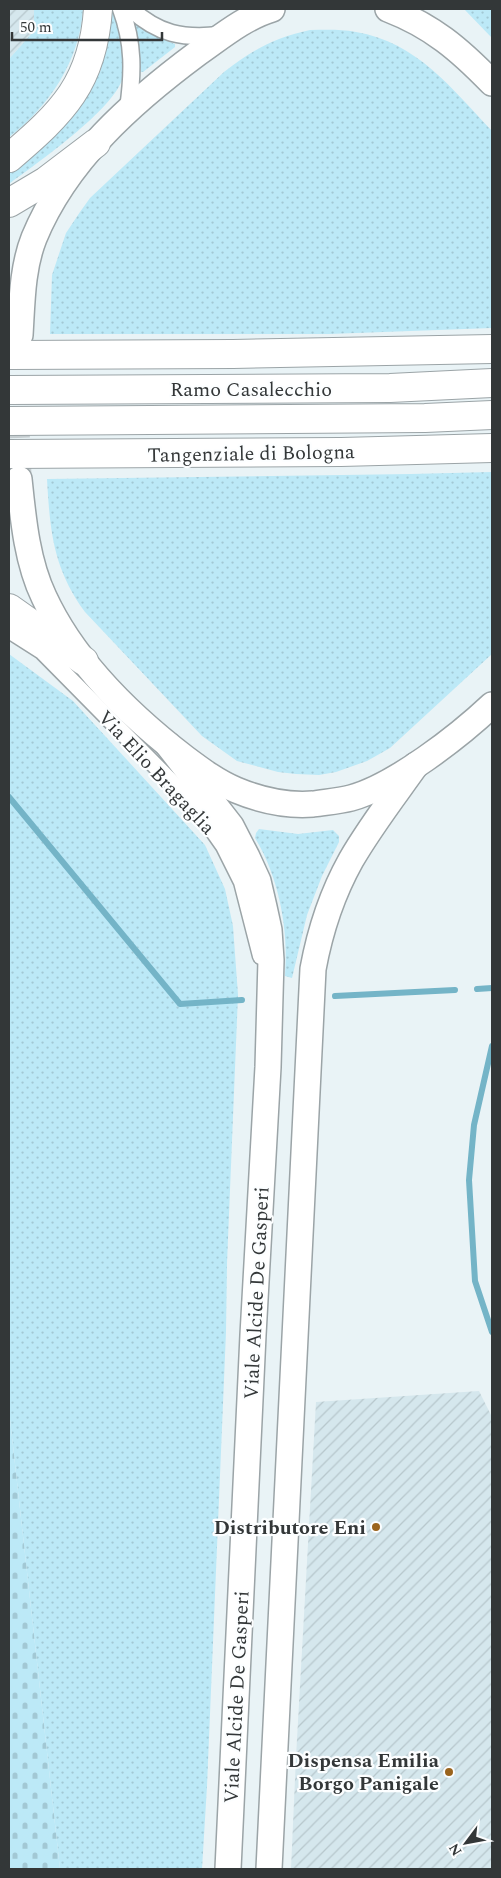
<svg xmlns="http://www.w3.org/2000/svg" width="501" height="1878" viewBox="0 0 501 1878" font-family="Spectral,serif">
  <defs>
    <pattern id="industrial-furrows" width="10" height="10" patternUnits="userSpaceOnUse" patternTransform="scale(1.25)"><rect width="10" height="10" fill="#d5e7ed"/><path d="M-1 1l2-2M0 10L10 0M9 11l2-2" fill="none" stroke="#b7c7cc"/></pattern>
    <pattern id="grass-dots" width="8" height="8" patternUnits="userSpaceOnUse" patternTransform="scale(1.25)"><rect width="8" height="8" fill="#bce9f7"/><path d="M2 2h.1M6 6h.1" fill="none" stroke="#a2c8d4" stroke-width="1.8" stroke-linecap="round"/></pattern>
    <pattern id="cemetery-stones" width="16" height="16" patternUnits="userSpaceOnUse" patternTransform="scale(1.25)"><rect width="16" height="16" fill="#bce9f7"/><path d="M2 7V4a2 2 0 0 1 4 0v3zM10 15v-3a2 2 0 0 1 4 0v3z" fill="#a2c8d4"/></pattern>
  </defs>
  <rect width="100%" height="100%" fill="#e9f3f6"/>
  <g fill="url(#industrial-furrows)">
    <polygon points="9,9 34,9 34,31 9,59"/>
    <polygon points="479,1391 492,1417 492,1869 291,1869 296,1757 316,1402"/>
  </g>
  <g fill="url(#grass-dots)">
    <path d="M 34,9 L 83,9 C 80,60 49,107 9,137 L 9,59 L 34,31 Z"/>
    <path d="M 108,9 L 112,9 C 121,27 127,56 123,77 C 115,109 36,164 9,184 L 9,172 L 36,150 L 91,87 L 100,72 L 108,42 Z"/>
    <polygon points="464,9 492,9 492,38"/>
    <polygon points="135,24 151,34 175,44 175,47 143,72 141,72 134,26"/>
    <path d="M 310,30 C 325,30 340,29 356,32 C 417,42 452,89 492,131 L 492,328 L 329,334 L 50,334 L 52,275 L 66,233 L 80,212 L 90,198 L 224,72 C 252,50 274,38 310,30 Z"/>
    <path d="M 492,472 L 492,654 L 390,748 L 367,761 L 336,772 L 319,775 L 296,774 L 278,772 L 237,761 L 202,736 L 85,612 C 53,568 50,531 47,479 L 411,474 Z"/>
    <polygon points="9,654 73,701 205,845 225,889 233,926 238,995 227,1263 226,1332 207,1786 202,1869 60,1869 9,1410"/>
    <path d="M 259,829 L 298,834 L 333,830 L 339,836 L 339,842 L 322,876 L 307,915 L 292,978 L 285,976 C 289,931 279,877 255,838 L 256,833 Z"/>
  </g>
  <polygon fill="url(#cemetery-stones)" points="9,1410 60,1869 9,1869"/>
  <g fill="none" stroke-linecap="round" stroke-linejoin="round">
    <g stroke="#74b4c7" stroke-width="6">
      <polyline points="9,797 180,1004 242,1000"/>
      <polyline points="477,989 492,988"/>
      <polyline points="335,996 455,990"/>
      <polyline points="492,1046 474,1125 469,1180 475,1281 492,1332"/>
    </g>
    <polyline stroke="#c5cdd0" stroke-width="25" stroke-dasharray="25 12" stroke-linecap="butt" points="19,475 16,405 20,335"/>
    <defs>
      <g id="minor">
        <path d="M 121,9 C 134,44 133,73 128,109"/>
        <path d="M 131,9 C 158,34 183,39 219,35"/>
        <polyline points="9,630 42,651 198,809 224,846 242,882 261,956"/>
      </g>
      <g id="primary">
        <path d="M 388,9 C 432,26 459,49 492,83"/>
        <path d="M 20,335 C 22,303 22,268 34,238 C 66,160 132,102 198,53 C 221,37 245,17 272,9"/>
        <path d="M 19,479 C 23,518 27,562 44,597 C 74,662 129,715 185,758 C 201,770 217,782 236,790 C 260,800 287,806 313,804 C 326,802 339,801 351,798 C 395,786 459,736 492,705"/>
        <polyline points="168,745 231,826 247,857 258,881 264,907 269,930 271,960 268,1067 253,1335 228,1869"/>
        <path d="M 269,1869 L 313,969 C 320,931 332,894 351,860 C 370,827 394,796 416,765"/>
      </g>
      <g id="motorway">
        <path d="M 9,158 C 63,112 93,83 98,9"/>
        <polyline points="9,203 46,181 96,143"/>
        <polyline points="9,355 233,354 492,349"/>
        <polyline points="9,390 390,388 492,383"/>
        <polyline points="9,421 425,418 492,415"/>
        <polyline points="9,454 341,452 492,448"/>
        <polyline points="9,608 84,661"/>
      </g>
    </defs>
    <use href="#minor" stroke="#9ba4a7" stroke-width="19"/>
    <use href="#primary" stroke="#9ba4a7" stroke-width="28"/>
    <use href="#motorway" stroke="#9ba4a7" stroke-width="30"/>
    <use href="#minor" stroke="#fff" stroke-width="16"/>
    <use href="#primary" stroke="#fff" stroke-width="25"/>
    <use href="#motorway" stroke="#fff" stroke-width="28"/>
  </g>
  <g fill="#9a641d" stroke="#fcfeff" stroke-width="2">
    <circle cx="376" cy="1527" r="5"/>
    <circle cx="449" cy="1772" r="5"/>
  </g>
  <g text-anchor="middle" stroke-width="4.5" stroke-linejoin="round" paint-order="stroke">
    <g font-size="20" fill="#333738" stroke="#fcfeff">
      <text x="251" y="396">Ramo Casalecchio</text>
      <text transform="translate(251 453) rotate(-1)" y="7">Tangenziale di Bologna</text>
      <text transform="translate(157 772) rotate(47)" y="7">Via Elio Bragaglia</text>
      <text transform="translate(256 1293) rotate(-87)" y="7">Viale Alcide De Gasperi</text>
      <text transform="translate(236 1697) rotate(-87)" y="7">Viale Alcide De Gasperi</text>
    </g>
    <g font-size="20" font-weight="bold" fill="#333738" stroke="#fcfeff" text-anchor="end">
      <text x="366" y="1534">Distributore Eni</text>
      <text x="439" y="1767">Dispensa Emilia<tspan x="439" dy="23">Borgo Panigale</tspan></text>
    </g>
  </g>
  <rect width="501" height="1878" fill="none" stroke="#333738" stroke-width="20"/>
  <g transform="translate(466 1843) rotate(238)" stroke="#fcfeff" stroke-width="4" paint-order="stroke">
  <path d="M0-4L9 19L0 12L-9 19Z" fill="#333738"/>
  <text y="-8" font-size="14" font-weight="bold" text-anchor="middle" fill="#333738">N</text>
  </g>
  <path d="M12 32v8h150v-8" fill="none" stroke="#333738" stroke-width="2.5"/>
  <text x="20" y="32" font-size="15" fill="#333738" stroke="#fcfeff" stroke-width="4" paint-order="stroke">50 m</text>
</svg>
